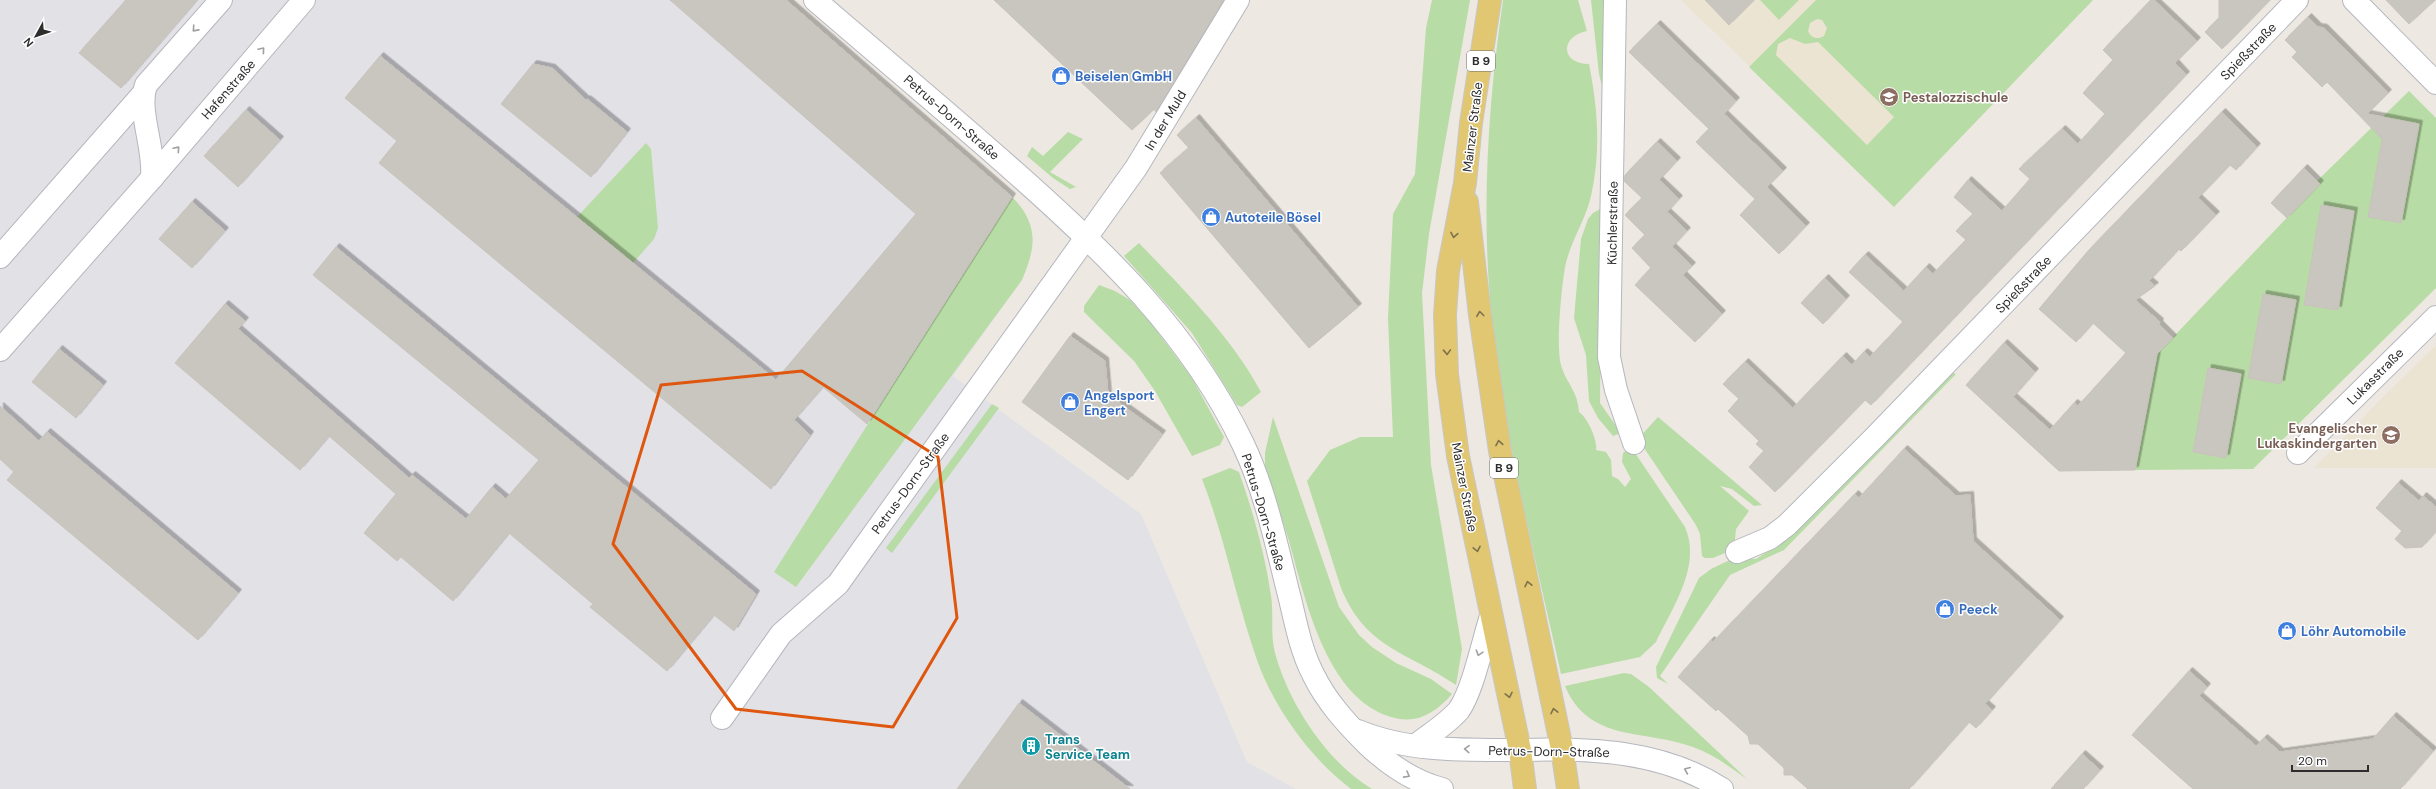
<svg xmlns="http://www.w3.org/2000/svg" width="2436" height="789" viewBox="0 0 2436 789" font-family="'DM Sans',sans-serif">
  <defs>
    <filter id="shadow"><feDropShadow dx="3.5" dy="-3.5" stdDeviation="0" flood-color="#0004"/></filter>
  </defs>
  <rect width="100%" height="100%" fill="#ede8e2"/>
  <polygon fill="#e2e1e6" points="0,0 786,0 1024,210 1033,238 1032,251 1022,280 953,376 1141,514 1247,762 1296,789 0,789"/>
  <g fill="#ece4d3">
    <polygon points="1681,0 2093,0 1894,207"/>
    <polygon points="2436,345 2436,468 2314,468 2378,402"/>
  </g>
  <g fill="#b8dca5" fill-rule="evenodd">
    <path d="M 1432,0 L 1470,0 L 1429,234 L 1422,293 L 1431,465 L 1462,649 L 1456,685 C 1408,652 1366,649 1341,588 L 1307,481 L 1330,450 L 1360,437 L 1393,437 L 1388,318 L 1393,214 L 1415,174 L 1426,28 Z"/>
    <path d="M 1503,0 L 1578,0 L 1587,31 C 1559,37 1561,64 1589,64 C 1598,109 1601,151 1591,196 C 1585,223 1567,246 1564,274 C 1561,294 1556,346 1561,365 C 1566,383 1578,391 1579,412 C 1587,417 1598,440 1596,450 L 1606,452 L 1611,460 L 1612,476 L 1618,479 L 1625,487 L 1631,479 L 1622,462 L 1623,453 L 1631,447 L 1685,527 C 1702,566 1672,608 1656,642 L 1640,657 L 1561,674 C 1536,562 1508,451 1494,338 C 1480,226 1487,111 1503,0 Z"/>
    <polygon points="1591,0 1605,0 1604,94 1599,74"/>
    <polygon points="1760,0 1799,0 1779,20"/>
    <path d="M 1816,0 L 2093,0 L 1894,207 L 1749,67 ZM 1817,19 L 1822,20 L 1827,28 L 1824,36 C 1817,40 1811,38 1808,31 L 1810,23 ZM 1790,38 L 1805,44 L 1818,42 L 1894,117 L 1867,145 L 1776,55 L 1778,44 Z"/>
    <polygon points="2409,91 2436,118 2436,288 2253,469 2135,470 2157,354 2319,184 2317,181"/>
    <polygon points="1068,132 1083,139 1050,172 1076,187 1070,189 1053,178 1027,156 1032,147 1043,156"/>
    <polygon points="646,143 651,149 658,228 654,239 633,263 577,217"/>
    <path d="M 1012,197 C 1039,224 1036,247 1022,280 L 796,587 L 774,572 Z"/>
    <polygon points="1602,208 1600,403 1621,433 1613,436 1598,418 1589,401 1586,355 1574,318 1581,239 1588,219 1593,213"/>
    <path d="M 1139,243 C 1183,289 1231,336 1261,392 L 1242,407 L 1237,405 L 1192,333 L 1124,256 Z"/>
    <polygon points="1099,285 1115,291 1130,300 1150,322 1192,378 1224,437 1220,445 1192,456 1155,391 1134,361 1084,312 1084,306"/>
    <polygon points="1948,371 1956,374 1784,550 1730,575 1660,676 1668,684 1657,678 1656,667 1699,578 1711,569 1736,557 1756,559 1778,545"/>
    <polygon points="992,404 999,408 892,553 886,548"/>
    <path d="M 1273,417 L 1339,607 L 1359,635 L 1372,647 L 1396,663 L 1431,679 L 1452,694 C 1435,713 1417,725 1391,717 C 1326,698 1305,598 1289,541 C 1281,516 1273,491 1265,466 L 1265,453 Z"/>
    <polygon points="1658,417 1762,505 1754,506 1732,489 1720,486 1749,511 1736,529 1734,549 1713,558 1705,558 1702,556 1700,534 1696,525 1638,439"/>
    <path d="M 1230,468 L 1239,472 C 1253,512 1265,554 1271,596 C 1274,615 1270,634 1275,653 C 1289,704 1327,762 1372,789 L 1351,789 C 1310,758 1274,708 1257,660 C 1236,600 1225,538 1202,479 Z"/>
    <path d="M 1624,673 L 1631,674 L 1649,687 L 1747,779 C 1730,767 1713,754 1693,747 C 1644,729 1589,743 1565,686 Z"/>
  </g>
  <g fill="#c9c6c0" stroke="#c8c3bb" filter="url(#shadow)">
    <polygon points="126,0 197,0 121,88 79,53"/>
    <polygon points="670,0 786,0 1012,197 867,424 823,387 794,420 810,435 771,489 379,163 397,141 345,98 380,56 776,380 916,214"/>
    <polygon points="994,0 1223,0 1156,112 1154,109 1132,130"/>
    <polygon points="1705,0 1754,0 1729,25"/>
    <polygon points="2151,0 2154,0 2197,41 2175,63 2186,75 1871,405 1865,400 1775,492 1749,467 1764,451 1756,444 1759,441 1728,411 1739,399 1723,384 1745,362 1793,408 1843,356 1852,365 1864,352 1870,357 1903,322 1849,272 1865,255 1904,291 1926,267 1933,274 1966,240 1956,231 1973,214 1954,197 1968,180 2002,211 2030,179 2019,169 2062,129 2078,144 2105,114 2083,93 2113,60 2103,50"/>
    <polygon points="2219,0 2270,0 2222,49 2205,32 2219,18"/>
    <polygon points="2386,0 2435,0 2409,24"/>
    <polygon points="2308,17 2318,27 2324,28 2388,93 2367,114 2419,124 2401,223 2368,217 2382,139 2327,82 2322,87 2292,57 2297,52 2285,40"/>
    <polygon points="1657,24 1736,101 1724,114 1783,171 1755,199 1696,142 1709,129 1629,52"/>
    <polygon points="533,64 552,68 586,100 587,99 627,132 591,177 501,104"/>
    <polygon points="246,110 280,140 238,187 204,156"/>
    <polygon points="2222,112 2257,147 2236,170 2230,165 2198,198 2216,215 2181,251 2179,249 2149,281 2155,286 2135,300 2160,322 2159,324 2173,338 2157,354 2135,470 2059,471 1966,385 2004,343 2035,372 2013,397 2050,430 2074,403 2078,406 2126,353 2093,323 2076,342 2039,309 2089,250"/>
    <polygon points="1196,118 1358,307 1309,348 1160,173 1189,148 1177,135"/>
    <polygon points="1657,142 1677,161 1659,180 1679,199 1667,212 1687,231 1672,247 1692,266 1683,275 1722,314 1695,342 1635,285 1651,268 1632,248 1645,235 1625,215 1642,198 1624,181 1625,175"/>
    <polygon points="2304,168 2320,184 2287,218 2271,203"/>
    <polygon points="1767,187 1806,226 1779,254 1740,215"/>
    <polygon points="192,202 225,231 192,268 159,239"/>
    <polygon points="2321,205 2354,211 2338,310 2304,305"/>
    <polygon points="336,247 756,594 734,631 714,615 667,671 590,607 593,604 509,533 453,601 401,557 397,561 364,533 396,494 329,436 300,470 175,363 225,304 245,321 238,329 409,478 412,475 466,519 492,487 506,499 539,460 313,275"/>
    <polygon points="1825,278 1846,299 1823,324 1801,303"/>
    <polygon points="2263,294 2296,300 2281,384 2248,378"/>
    <polygon points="1070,336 1105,361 1108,395 1162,434 1128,480 1022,402"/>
    <polygon points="59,349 103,385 76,418 32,382"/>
    <polygon points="2208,368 2241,374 2226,458 2193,452"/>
    <polygon points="0,406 39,441 47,432 238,593 198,640 7,480 14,472 0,459"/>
    <polygon points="1904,449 1956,496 1970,495 1973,541 2060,620 1985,704 1992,710 1976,728 1969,722 1909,789 1808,789 1792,775 1784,775 1784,768 1758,744 1750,744 1748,736 1718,709 1716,711 1678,677 1711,640 1713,642 1855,494 1859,498"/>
    <polygon points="2398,483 2419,501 2423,496 2436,507 2436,531 2422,547 2405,548 2395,539 2402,531 2376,508"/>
    <polygon points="2189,671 2207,687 2199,696 2256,746 2264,738 2280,752 2373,739 2393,716 2433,751 2400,789 2193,789 2132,735"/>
    <polygon points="1019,703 1130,789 957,789"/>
    <polygon points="2082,754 2100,770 2083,789 2051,789"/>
  </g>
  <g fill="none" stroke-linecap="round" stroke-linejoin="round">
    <defs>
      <g id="street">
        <path d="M 815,0 C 882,58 951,115 1017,174 C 1106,253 1191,334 1243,444 C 1266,492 1277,548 1290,599 C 1296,624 1301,651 1313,674 C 1326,701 1346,723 1367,744 C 1389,765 1412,781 1442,789"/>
        <polyline points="1615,0 1609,357 1616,390 1634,443"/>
        <polyline points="2354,0 2436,83"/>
        <path d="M 152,178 C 155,147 137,111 146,85 L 221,0"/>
        <polyline points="0,257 143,94"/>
        <polyline points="0,350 152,178 304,0"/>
        <polyline points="2298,453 2436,317"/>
        <polyline points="1737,552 1770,538 1787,525 1875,437 2297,0"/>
        <polyline points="722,718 781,634 838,584 860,553 1136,168 1238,0"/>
        <path d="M 1358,731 C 1408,752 1467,750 1520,750"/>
        <path d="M 1416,745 C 1430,734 1447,724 1459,710 C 1473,690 1483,641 1491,616"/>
      </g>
      <path id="secondary" d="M 1520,750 C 1589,748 1662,750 1722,789"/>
      <g id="primary">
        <polyline points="1490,0 1471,123 1465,183 1448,271 1445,315 1447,374 1458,456 1520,750 1525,789"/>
        <polyline points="1467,202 1480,315 1500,451 1562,749 1568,789"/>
      </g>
    </defs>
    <use href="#street" stroke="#b5b7bf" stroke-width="24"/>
    <use href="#secondary" stroke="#b5b7bf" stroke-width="24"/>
    <use href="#primary" stroke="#c8c8c8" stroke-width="24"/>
    <use href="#street" stroke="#fff" stroke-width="22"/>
    <use href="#secondary" stroke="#fff" stroke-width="22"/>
    <use href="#primary" stroke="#e1c772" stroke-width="22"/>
  </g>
  <defs><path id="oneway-chevron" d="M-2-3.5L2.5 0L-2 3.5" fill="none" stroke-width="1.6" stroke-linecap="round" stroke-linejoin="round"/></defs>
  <g stroke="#a0a0a0">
    <use href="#oneway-chevron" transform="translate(195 29) rotate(132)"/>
    <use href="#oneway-chevron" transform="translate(262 50) rotate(-50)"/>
    <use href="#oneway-chevron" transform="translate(177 149) rotate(-49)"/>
    <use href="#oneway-chevron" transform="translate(1479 653) rotate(107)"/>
    <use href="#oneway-chevron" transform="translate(1467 749) rotate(-177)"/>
    <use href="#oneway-chevron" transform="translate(1687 770) rotate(-157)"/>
    <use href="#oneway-chevron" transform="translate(1407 775) rotate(29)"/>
  </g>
  <g stroke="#7e724c">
    <use href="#oneway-chevron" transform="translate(1454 235) rotate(100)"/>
    <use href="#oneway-chevron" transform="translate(1480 314) rotate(-97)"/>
    <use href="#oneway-chevron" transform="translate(1447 352) rotate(88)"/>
    <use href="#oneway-chevron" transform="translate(1499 443) rotate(-100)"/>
    <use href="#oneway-chevron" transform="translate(1477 549) rotate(78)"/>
    <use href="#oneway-chevron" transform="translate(1528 584) rotate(-102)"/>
    <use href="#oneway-chevron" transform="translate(1509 695) rotate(78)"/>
    <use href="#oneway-chevron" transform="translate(1554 711) rotate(-102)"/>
  </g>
  <path fill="none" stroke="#df570e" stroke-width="3" stroke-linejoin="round" d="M 802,371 L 938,457 L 957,618 L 893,727 L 736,709 L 613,544 L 661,385 Z"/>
  <defs>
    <symbol id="shop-disc" viewBox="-11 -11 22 22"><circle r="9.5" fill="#3f7fe0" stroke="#fff"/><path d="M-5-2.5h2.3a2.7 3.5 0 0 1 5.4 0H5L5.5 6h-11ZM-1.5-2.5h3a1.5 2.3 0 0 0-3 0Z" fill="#fff"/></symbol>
    <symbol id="school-disc" viewBox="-11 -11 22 22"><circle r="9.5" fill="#8d6e63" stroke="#fff"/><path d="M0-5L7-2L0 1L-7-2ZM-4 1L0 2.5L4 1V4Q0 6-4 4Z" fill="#fff"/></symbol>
    <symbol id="building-disc" viewBox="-11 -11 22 22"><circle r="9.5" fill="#0f9aa8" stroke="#fff"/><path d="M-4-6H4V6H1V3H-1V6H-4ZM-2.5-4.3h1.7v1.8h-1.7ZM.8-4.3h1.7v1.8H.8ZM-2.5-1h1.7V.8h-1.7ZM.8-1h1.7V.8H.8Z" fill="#fff"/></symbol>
  </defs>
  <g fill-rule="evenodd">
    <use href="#shop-disc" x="1050" y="65" width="22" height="22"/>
    <use href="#school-disc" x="1878" y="86" width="22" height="22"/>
    <use href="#shop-disc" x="1200" y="206" width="22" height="22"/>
    <use href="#shop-disc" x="1059" y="391" width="22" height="22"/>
    <use href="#school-disc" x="2380" y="424" width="22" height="22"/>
    <use href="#shop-disc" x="1934" y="598" width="22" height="22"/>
    <use href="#shop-disc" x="2276" y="620" width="22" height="22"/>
    <use href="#building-disc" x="1020" y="735" width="22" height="22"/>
  </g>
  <g text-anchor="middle" stroke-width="3" stroke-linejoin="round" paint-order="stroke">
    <g fill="#fff" stroke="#6c6c6c" stroke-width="1">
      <rect x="1467" y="51" width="28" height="20" rx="3"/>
      <rect x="1490" y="458" width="28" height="20" rx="3"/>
    </g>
    <g font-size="12" font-weight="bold" fill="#2d2d2d">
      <text x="1481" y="65">B 9</text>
      <text x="1504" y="472">B 9</text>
    </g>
    <g font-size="13" fill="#2d2d2d" stroke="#fff">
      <text transform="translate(2248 51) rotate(-46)" y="5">Spießstraße</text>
      <text transform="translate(228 89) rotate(-49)" y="5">Hafenstraße</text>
      <text transform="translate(952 117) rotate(41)" y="5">Petrus-Dorn-Straße</text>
      <text transform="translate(1165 120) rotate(-59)" y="5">In der Muld</text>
      <text transform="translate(1472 127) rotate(-83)" y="5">Mainzer Straße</text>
      <text transform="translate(1612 223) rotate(-89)" y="5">Küchlerstraße</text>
      <text transform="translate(2023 284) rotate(-46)" y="5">Spießstraße</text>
      <text transform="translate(2375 376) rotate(-45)" y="5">Lukasstraße</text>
      <text transform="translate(910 483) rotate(-54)" y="5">Petrus-Dorn-Straße</text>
      <text transform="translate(1465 487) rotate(79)" y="5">Mainzer Straße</text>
      <text transform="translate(1264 512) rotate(73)" y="5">Petrus-Dorn-Straße</text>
      <text transform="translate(1549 751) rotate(1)" y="5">Petrus-Dorn-Straße</text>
    </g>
    <g font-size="13" font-weight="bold" fill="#366cbe" stroke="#fff" text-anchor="start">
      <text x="1075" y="81">Beiselen GmbH</text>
      <text x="1225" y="222">Autoteile Bösel</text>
      <text x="1084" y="400">Angelsport<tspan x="1084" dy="15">Engert</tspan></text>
      <text x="1959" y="614">Peeck</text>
      <text x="2301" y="636">Löhr Automobile</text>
    </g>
    <g font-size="13" font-weight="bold" fill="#785e54" stroke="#fff" text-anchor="start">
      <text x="1903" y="102">Pestalozzischule</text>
      <text x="2377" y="433" text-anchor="end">Evangelischer<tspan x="2377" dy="15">Lukaskindergarten</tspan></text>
    </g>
    <g font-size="13" font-weight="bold" fill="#0d838f" stroke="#fff" text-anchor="start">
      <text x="1045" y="744">Trans<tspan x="1045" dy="15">Service Team</tspan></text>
    </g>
  </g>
  <g transform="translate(36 36) rotate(230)" stroke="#ffffff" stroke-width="3" paint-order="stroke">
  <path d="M0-3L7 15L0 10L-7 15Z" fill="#2d2d2d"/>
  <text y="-6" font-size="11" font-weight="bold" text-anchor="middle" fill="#2d2d2d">N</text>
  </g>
  <path d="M2292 765v6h76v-6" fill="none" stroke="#2d2d2d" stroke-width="2"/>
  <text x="2298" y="765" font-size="12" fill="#2d2d2d" stroke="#ffffff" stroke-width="3" paint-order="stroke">20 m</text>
</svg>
